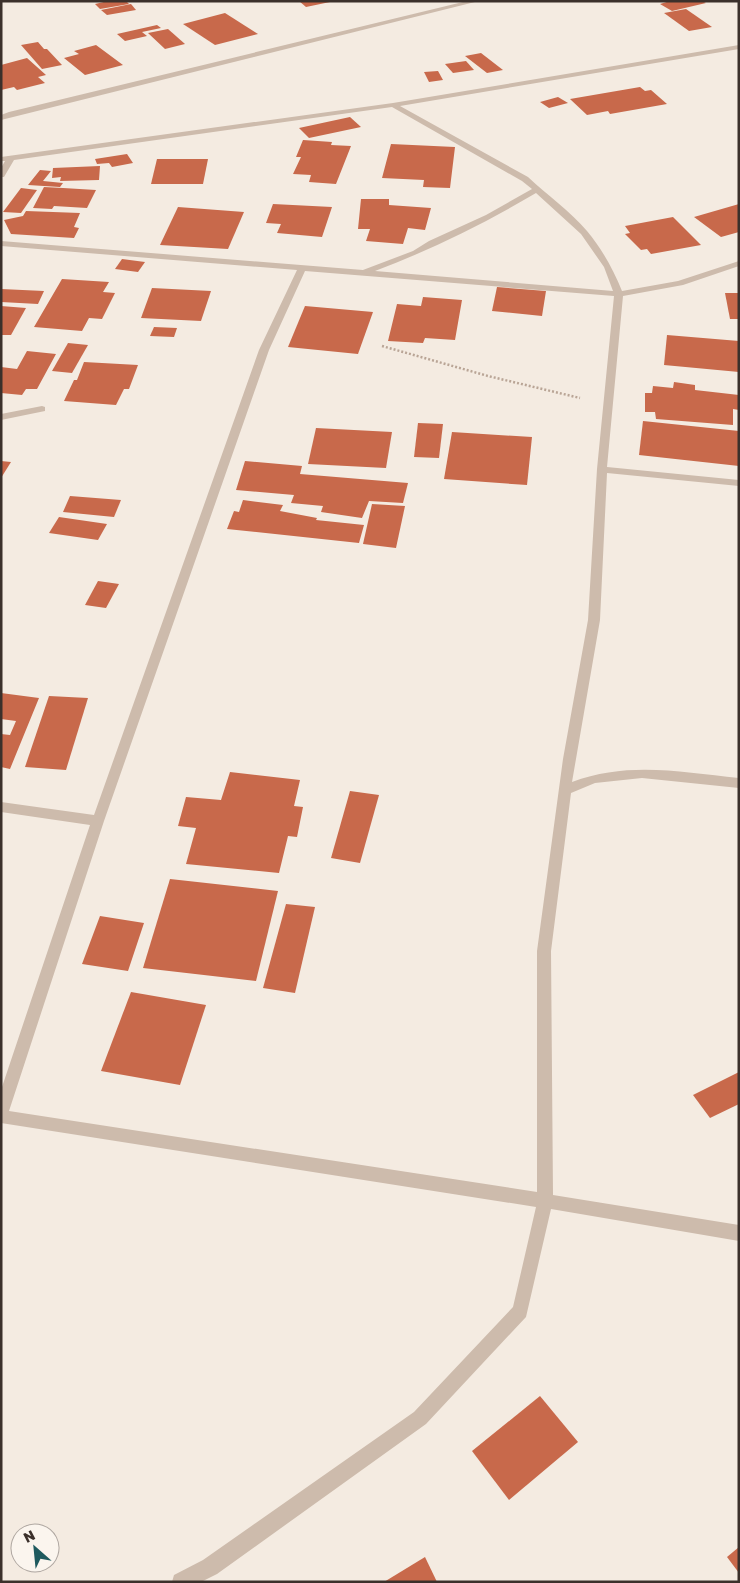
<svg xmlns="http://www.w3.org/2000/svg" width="740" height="1583" viewBox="0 0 740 1583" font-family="'Golos Text',sans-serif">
  <rect width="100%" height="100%" fill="#f4ebe1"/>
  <g fill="#c8694b">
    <polygon points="108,1 126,1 129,4 100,9 95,4"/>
    <polygon points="299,1 330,1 330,2 306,7"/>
    <polygon points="670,1 702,1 706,3 672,11 660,4"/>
    <polygon points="131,4 136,10 107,15 101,10"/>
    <polygon points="686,9 712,27 689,31 664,13"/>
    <polygon points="225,13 258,34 215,45 183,24"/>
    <polygon points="157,25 161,28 142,32 147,36 125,41 117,34"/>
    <polygon points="168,29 185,44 165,49 148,33"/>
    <polygon points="38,42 44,49 47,49 62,65 42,69 21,45"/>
    <polygon points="96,45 123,65 85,75 64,58 79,54 74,51"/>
    <polygon points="481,53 503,70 487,73 465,56"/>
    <polygon points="27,58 46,75 38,77 45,83 17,90 14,87 1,90 1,65"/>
    <polygon points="466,61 474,70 453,73 445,64"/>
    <polygon points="438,71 443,80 429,82 424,72"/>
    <polygon points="640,87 645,91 651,90 667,104 610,114 608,111 587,115 570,99"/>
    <polygon points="558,97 568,103 549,108 540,102"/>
    <polygon points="350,117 361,127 309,138 299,128"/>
    <polygon points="303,140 332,142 331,145 351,146 336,184 309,182 311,175 293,174 301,157 296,157"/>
    <polygon points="391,144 455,147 450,188 423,187 424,180 382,178"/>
    <polygon points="127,154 133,163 112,167 109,163 97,164 95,159"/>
    <polygon points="157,159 208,159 203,184 151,184"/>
    <polygon points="100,166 99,180 60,181 61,177 52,178 53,168"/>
    <polygon points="40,170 51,171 43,181 63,183 60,187 28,185"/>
    <polygon points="44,187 63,188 96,190 87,208 54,206 52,209 33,208"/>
    <polygon points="21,188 37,190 21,213 3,212"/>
    <polygon points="361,199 389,199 389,205 431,208 425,230 408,228 403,244 366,241 370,229 358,229"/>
    <polygon points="273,204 332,207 322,237 277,233 281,224 266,223"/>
    <polygon points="739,204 739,232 721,237 694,217"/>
    <polygon points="178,207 244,212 228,249 160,245"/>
    <polygon points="26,211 80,213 74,227 79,228 74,238 11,234 4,220 23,216"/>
    <polygon points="673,217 701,245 651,254 647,249 641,250 625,234 630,233 625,226"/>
    <polygon points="122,259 145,262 138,272 115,269"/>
    <polygon points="62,279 109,282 103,292 115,293 102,319 89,318 82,331 34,327"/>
    <polygon points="497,287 546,291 542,316 492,311"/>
    <polygon points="152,288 211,291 201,321 141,318"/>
    <polygon points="1,289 44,291 38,304 1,302"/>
    <polygon points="725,293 739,293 739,319 730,319"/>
    <polygon points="423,297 462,300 455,340 425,338 423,343 388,341 397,304 421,306"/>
    <polygon points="1,306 26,308 11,335 1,335"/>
    <polygon points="305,306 373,312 358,354 288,347"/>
    <polygon points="154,327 177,328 174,337 150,336"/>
    <polygon points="667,335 739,341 739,372 664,365"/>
    <polygon points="68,343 88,345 72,373 52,371"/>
    <polygon points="27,351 56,354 37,389 26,389 22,395 1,393 1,367 17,369"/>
    <polygon points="84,362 138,365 129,389 124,389 116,405 64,401 74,380 77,380"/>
    <polygon points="674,382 695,385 695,390 739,395 739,410 733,409 733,425 656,419 655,412 645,412 645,393 652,393 653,386 673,388"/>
    <polygon points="643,421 739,431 739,466 639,455"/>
    <polygon points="418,423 443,424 439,458 414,457"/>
    <polygon points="316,428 392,432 386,468 308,464"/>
    <polygon points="452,432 532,437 527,485 444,479"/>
    <polygon points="1,461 11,462 1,478"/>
    <polygon points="245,461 302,466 300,474 408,483 403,503 369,501 362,518 321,512 323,506 291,503 294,495 236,490"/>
    <polygon points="70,496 121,500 114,517 63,512"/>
    <polygon points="243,500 283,505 280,511 317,518 316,520 364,525 359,543 227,529 234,511 239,512"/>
    <polygon points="372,504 405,506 396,548 363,544"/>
    <polygon points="59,517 107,524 98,540 49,533"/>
    <polygon points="98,581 119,584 106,608 85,605"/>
    <polygon points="1,693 39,698 10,769 1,767 1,734 10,735 16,721 1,719"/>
    <polygon points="49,696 88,698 66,770 25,767"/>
    <polygon points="230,772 300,780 294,806 303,807 297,837 288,836 279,873 186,864 196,828 178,826 186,797 221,800"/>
    <polygon points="350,791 379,795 360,863 331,858"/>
    <polygon points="170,879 278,891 256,981 143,968"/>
    <polygon points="286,904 315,907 295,993 263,988"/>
    <polygon points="100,916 144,923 128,971 82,964"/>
    <polygon points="131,992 206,1005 180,1085 101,1071"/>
    <polygon points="739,1072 739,1104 710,1118 693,1095"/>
    <polygon points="540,1396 578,1442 509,1500 472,1451"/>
    <polygon points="739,1547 739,1573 727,1557"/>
    <polygon points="425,1557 437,1582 384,1582"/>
  </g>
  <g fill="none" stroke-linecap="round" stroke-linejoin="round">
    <polyline stroke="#b9a596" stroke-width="2.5" stroke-dasharray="2 2" stroke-linecap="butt" points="382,346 488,376 580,398"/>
    <g fill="#cdbbac" fill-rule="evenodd">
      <polygon points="467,1 479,1 1,120 1,115 9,112"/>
      <path d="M 739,45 L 739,49 L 400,106 L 528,177 C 546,194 571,212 587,231 C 602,249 613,269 622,291 L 678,281 L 739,261 L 739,266 L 683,285 L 623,296 L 607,467 L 739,480 L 739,486 L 607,473 L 600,620 L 572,782 C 628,761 681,772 739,778 L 739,788 L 642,778 L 595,783 L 571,793 L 551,951 L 553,1195 L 739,1225 L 739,1241 L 551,1209 L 526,1317 L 426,1424 L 217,1574 L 201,1582 L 172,1582 L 174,1575 L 203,1560 L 414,1412 L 513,1307 L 536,1207 L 1,1123 L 1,1090 L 90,825 L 1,812 L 1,802 L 94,815 L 259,350 L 297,270 L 1,246 L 1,241 L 363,270 L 413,251 L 429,241 L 486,215 L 532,189 L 522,181 L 392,107 L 14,160 L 4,177 L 1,177 L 1,168 L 5,161 L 1,161 L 1,157 L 393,103 ZM 536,193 L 581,234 L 604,267 L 613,291 L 375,271 C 431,250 485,223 536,193 ZM 305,271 L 614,296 L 597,469 L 588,620 L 563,759 L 537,951 L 537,1192 L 9,1111 L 104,821 L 269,350 Z"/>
      <polygon points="42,406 45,407 45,411 1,420 1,414"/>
    </g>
  </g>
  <rect width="740" height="1583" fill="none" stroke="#3b302b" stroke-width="5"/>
  <g transform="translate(35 1548) rotate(333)"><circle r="24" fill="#fbf5ee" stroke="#aea6a0"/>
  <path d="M0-4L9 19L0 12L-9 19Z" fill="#1f5a5e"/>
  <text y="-8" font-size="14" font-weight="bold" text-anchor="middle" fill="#3b302b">N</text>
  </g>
</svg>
